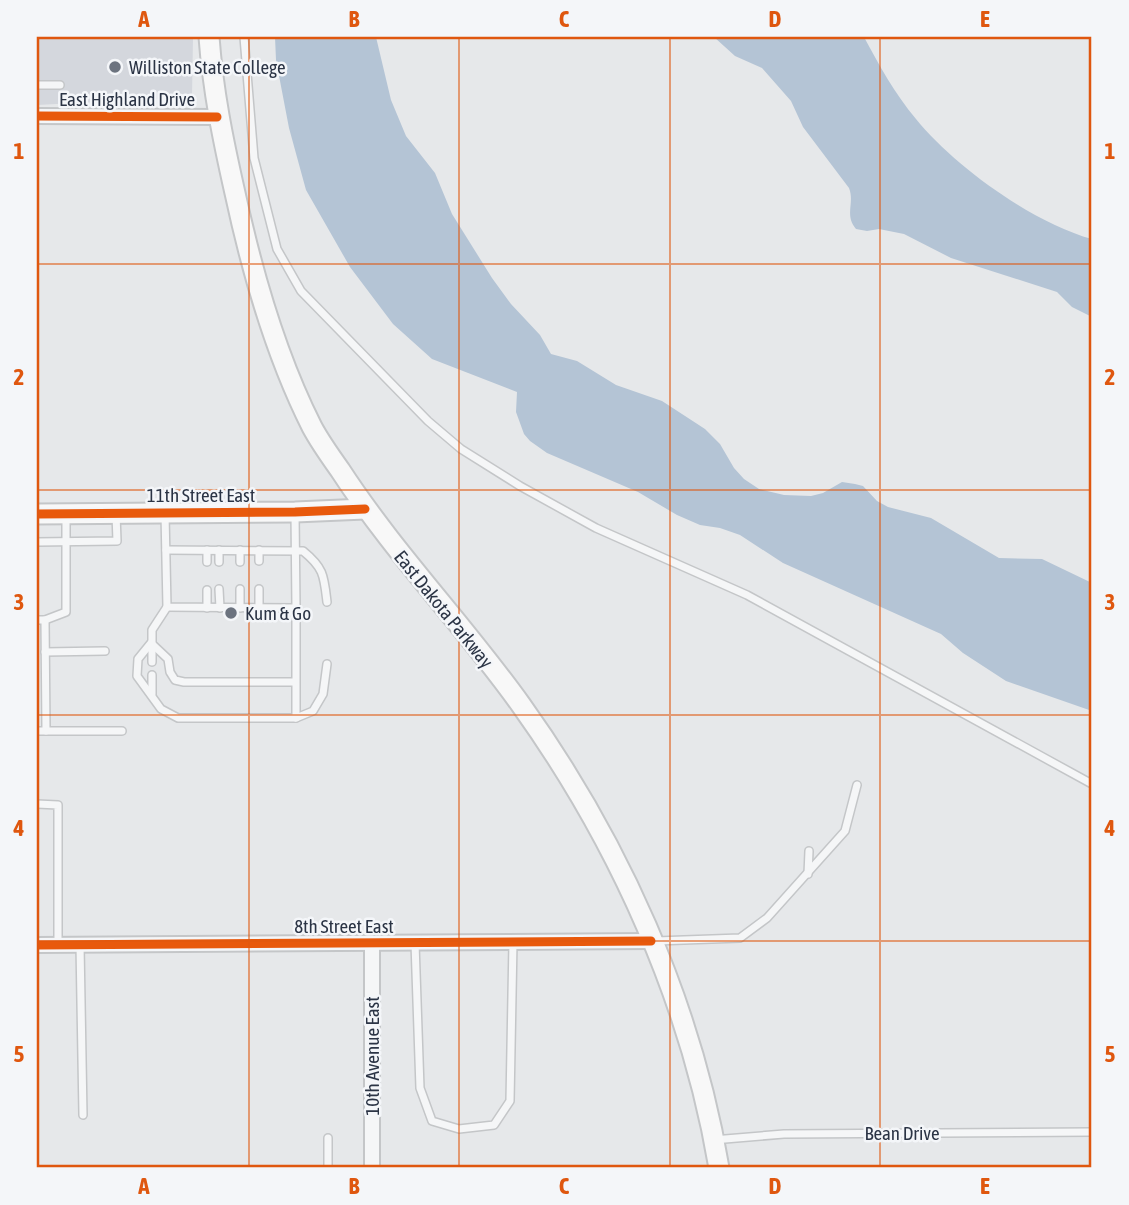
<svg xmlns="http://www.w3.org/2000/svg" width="1129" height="1205" viewBox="0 0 1129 1205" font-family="'Asap Condensed',sans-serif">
  <rect width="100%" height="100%" fill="#e6e8ea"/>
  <polygon fill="#d4d7dd" points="37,37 193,37 192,97 37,105"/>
  <g fill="#b4c4d5">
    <polygon points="275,37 376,37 391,100 406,136 435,173 452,214 492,278 511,304 540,335 551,354 577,361 616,385 662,401 705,429 720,444 734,468 744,479 759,489 784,495 811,496 823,493 842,482 855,484 863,486 877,501 888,507 931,518 999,558 1042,559 1092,583 1092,711 1006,681 963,653 941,634 783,563 740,535 720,528 700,525 677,515 638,492 547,453 530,441 524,434 516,412 517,392 432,359 393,324 350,267 306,190 289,128 276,60"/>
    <path d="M 714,37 L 864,37 C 879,65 895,94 916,119 C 954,166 1033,223 1092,239 L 1092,317 L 1072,307 L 1057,292 L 951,258 L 904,234 L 879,229 L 867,231 L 856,229 C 844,215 855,203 849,188 L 803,127 L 791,101 L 762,68 L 735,56 Z"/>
  </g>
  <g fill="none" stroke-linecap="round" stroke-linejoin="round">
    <defs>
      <g id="lane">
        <polyline points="244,37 254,158 277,249 301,291 428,421 461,449 520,486 596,528 747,595 1092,784"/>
        <polyline points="37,85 60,85"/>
        <polyline points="165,514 167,607 296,608 295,513"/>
        <polyline points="37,542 117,541 116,514"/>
        <path d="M 166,550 L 303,551 C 324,568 324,576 327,602"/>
        <polyline points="207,550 207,562"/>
        <polyline points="219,550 219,562"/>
        <polyline points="240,550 240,562"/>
        <polyline points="259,561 259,550"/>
        <polyline points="219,589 220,608"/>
        <polyline points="240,589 240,608"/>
        <polyline points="207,590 207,608"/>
        <polyline points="259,608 259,589"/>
        <polyline points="296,608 296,718 178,718 161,709 137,676 138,659 151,643 168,659 170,672 175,680 184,682 296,682"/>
        <polyline points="37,620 45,620 66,612 66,514"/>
        <polyline points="45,620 46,731"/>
        <polyline points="45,652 105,651"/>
        <polyline points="152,662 152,630 167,607"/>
        <polyline points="152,675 152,694"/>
        <polyline points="296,718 313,711 323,694 327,664"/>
        <polyline points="37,731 122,731"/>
        <polyline points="37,804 58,805 58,945"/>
        <polyline points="808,874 809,851"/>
        <polyline points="656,941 740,938 767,918 845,831 857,785"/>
        <polyline points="415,943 420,1088 432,1121 459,1129 494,1125 510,1101 513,942"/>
        <polyline points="80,945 83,1115"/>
        <polyline points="328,1138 328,1168"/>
        <polyline points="713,1140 784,1134 1092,1132"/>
      </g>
      <g id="street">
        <polyline points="37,116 217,117"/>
        <polyline points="372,943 372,1168"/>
        <polyline points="37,945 651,941"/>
      </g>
      <g id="secondary">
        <path d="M 209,37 C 213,91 223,140 235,193 C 252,272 275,354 312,427 C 320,442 330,456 340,470 C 394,553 464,625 521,705 C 619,842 691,1002 719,1168"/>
        <polyline points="37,514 295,512 365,509"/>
      </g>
    </defs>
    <use href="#lane" stroke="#c4c6c8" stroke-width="10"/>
    <use href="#street" stroke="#c4c6c8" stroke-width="18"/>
    <use href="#secondary" stroke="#c4c6c8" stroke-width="23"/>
    <use href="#lane" stroke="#f5f6f7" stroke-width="7"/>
    <use href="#street" stroke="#f5f6f7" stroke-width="14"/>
    <use href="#secondary" stroke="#f8f8f8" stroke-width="19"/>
    <defs>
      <g id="cycleway">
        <polyline points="37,116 217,117"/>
        <polyline points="37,514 295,512 365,509"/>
        <polyline points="37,945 651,941"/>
      </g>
    </defs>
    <use href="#cycleway" stroke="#f4f6f9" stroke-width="13"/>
    <use href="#cycleway" stroke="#e8590c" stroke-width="9"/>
  </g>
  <path fill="none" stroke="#df570f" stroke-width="2" stroke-opacity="0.55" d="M 249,37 L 249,1168M 459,37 L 459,1168M 670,37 L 670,1168M 880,37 L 880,1168M 37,264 L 1092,264M 37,490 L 1092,490M 37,715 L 1092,715M 37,941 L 1092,941"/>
  <g fill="#6c737f" stroke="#f4f6f9" stroke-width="2.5">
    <circle cx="115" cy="67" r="7"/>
    <circle cx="231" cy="613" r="7"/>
  </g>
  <g text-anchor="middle" stroke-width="5" stroke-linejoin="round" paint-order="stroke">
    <g font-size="19" fill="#2b3445" stroke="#f4f6f9" text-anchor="start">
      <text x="129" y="74">Williston State College</text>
      <text x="245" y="620">Kum &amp; Go</text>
    </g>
    <g font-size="19" fill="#2b3445" stroke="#f4f6f9">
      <text x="127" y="106">East Highland Drive</text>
      <text x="201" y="502">11th Street East</text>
      <text transform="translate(444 609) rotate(51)" y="7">East Dakota Parkway</text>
      <text x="344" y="933">8th Street East</text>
      <text transform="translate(372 1056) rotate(-90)" y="7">10th Avenue East</text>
      <text x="902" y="1140">Bean Drive</text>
    </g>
  </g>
  <rect width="1129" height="1205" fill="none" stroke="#f4f6f9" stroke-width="77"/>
  <rect x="38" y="38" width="1052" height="1128" fill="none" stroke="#df570f" stroke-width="2.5"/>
  <g font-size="23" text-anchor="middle" font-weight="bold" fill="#df570f">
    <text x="144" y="27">A</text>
    <text x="354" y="27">B</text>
    <text x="564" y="27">C</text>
    <text x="775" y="27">D</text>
    <text x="985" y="27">E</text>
    <text x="19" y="159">1</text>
    <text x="1110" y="159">1</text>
    <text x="19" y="385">2</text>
    <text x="1110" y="385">2</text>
    <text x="19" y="610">3</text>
    <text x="1110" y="610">3</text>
    <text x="19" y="836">4</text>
    <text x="1110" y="836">4</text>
    <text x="19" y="1062">5</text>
    <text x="1110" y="1062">5</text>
    <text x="144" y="1194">A</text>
    <text x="354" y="1194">B</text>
    <text x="564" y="1194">C</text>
    <text x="775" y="1194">D</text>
    <text x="985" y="1194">E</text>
  </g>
</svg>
